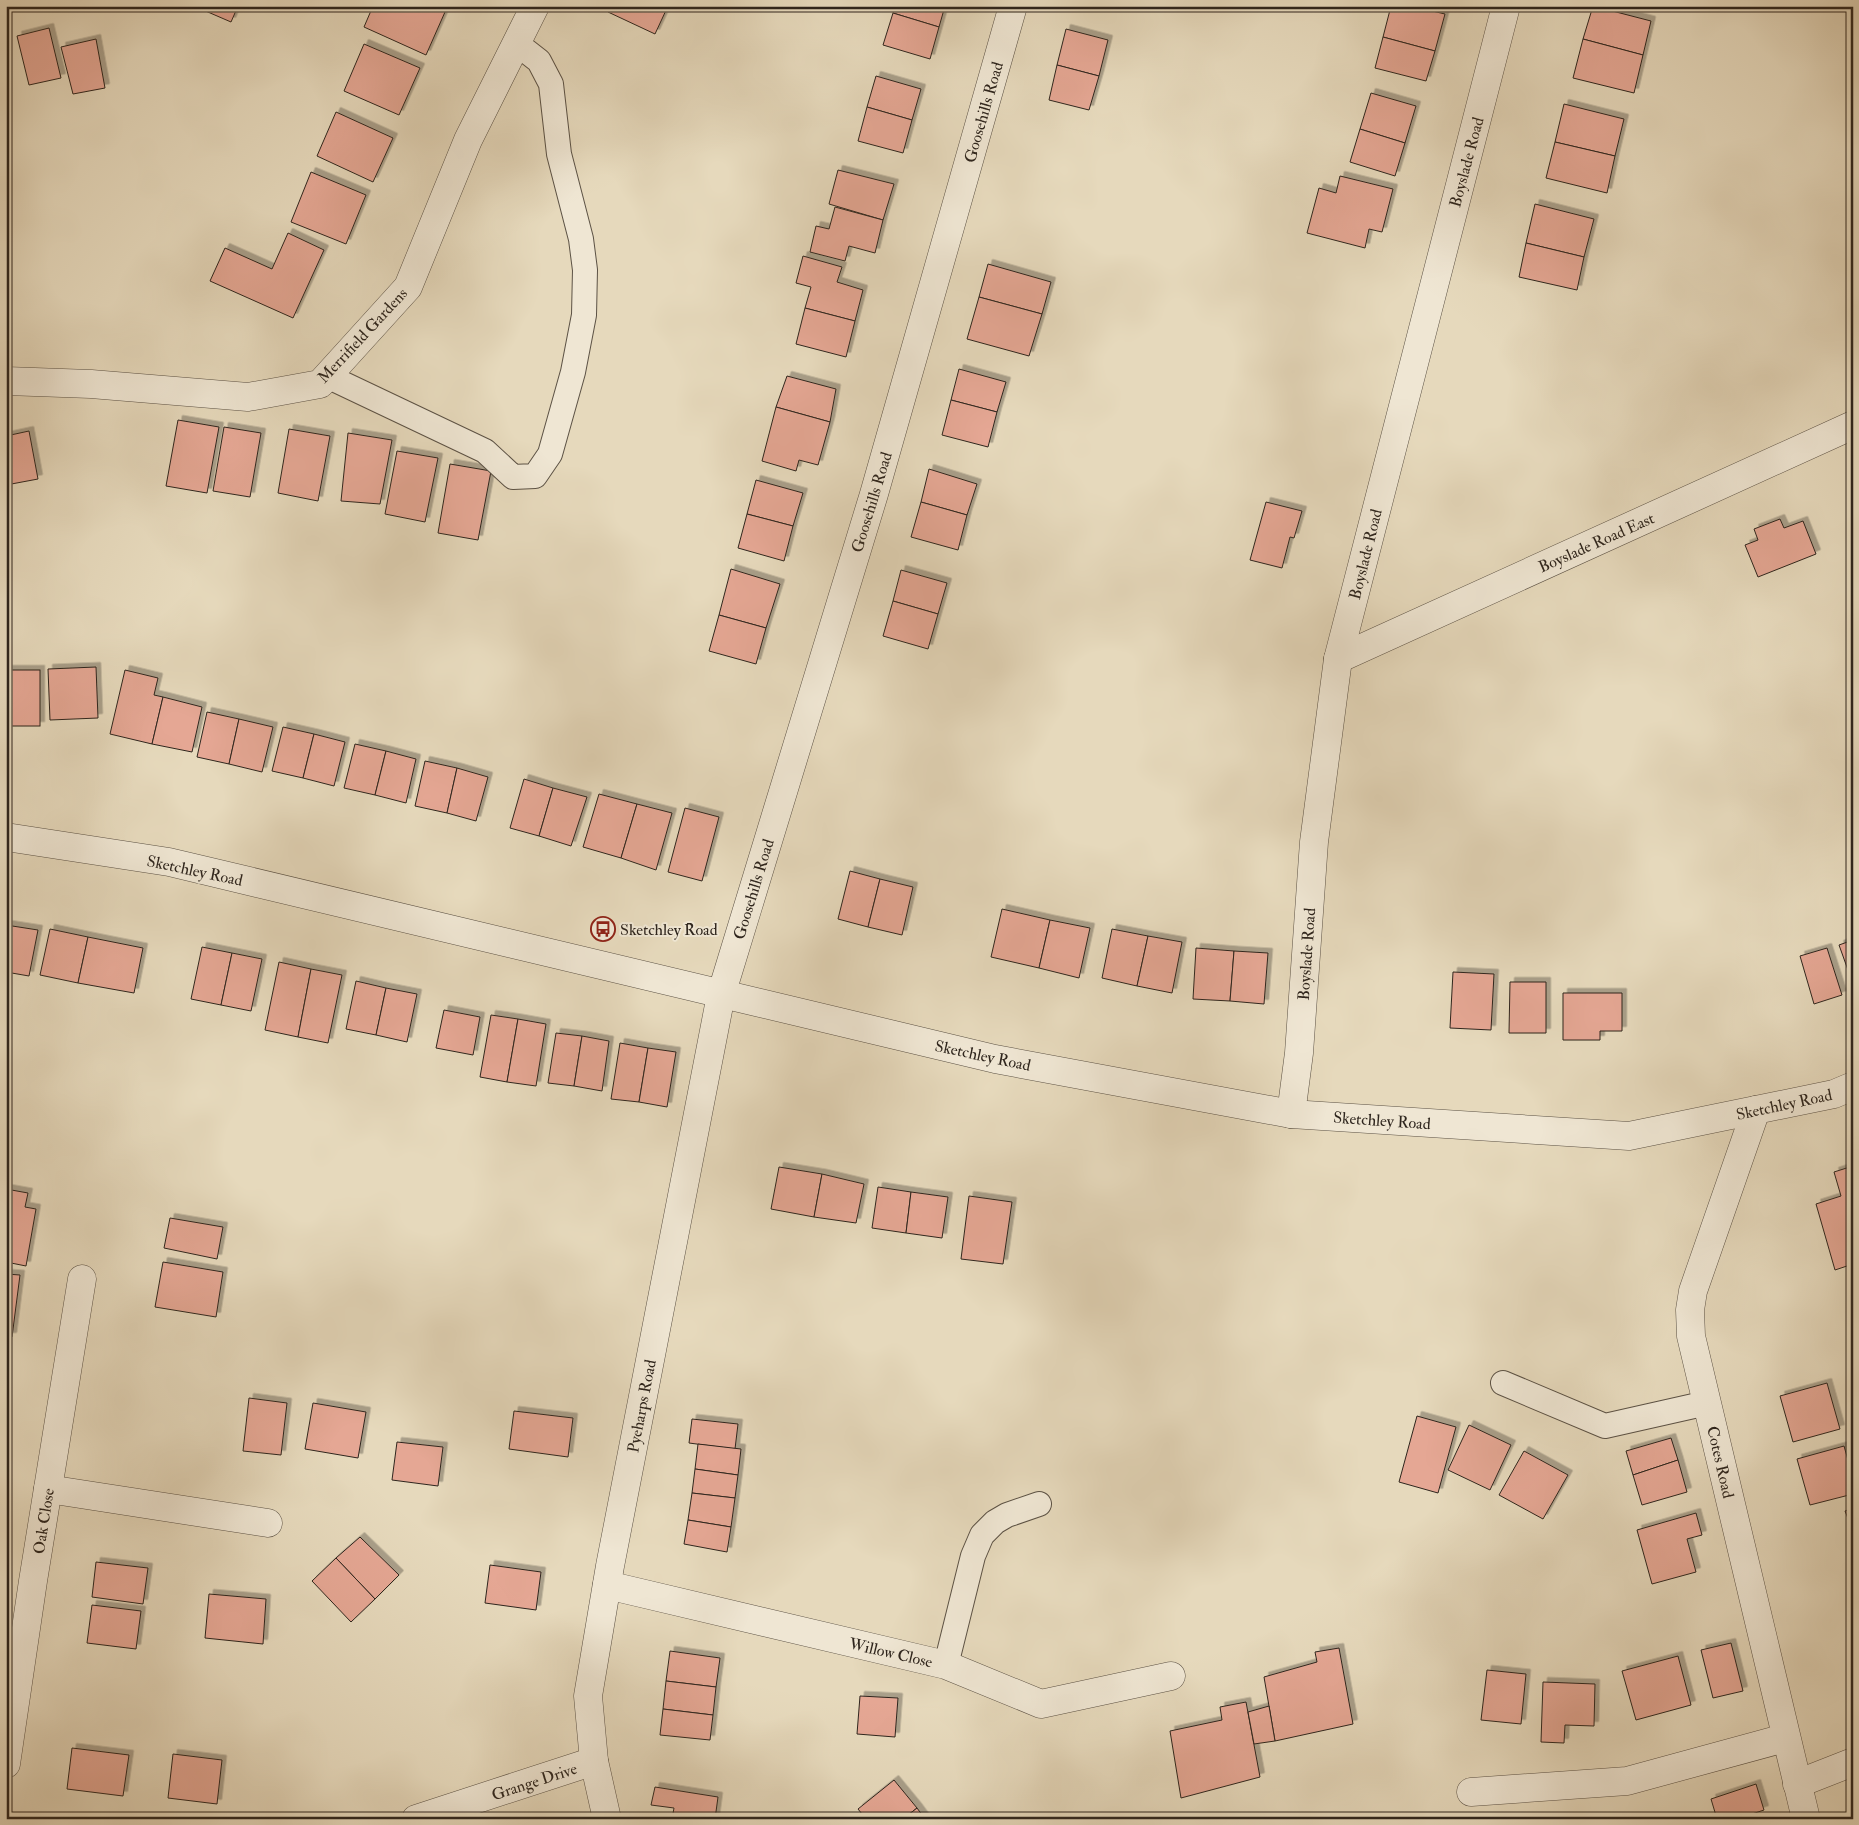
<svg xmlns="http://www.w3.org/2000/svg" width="1859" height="1825" viewBox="0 0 1859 1825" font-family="'IM FELL Double Pica',serif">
  <defs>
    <filter id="shadow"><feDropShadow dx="4.5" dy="-4.5" stdDeviation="0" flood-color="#0004"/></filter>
  </defs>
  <rect width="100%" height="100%" fill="#e6d9bc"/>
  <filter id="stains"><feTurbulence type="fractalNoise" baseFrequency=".004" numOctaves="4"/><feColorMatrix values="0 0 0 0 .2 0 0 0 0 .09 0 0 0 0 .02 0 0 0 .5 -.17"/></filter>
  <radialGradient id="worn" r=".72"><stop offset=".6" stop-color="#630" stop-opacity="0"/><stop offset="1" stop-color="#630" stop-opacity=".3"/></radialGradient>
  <g fill="#e5a794" stroke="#2e251d" filter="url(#shadow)">
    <polygon points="194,6 238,6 231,22"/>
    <polygon points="373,6 432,6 445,12 426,55 364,27"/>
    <polygon points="611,6 668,6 655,34 608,12"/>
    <polygon points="895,6 945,6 939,27 893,13"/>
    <polygon points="1391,6 1411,6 1445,14 1435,51 1383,37"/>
    <polygon points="1593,6 1651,21 1643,55 1583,39"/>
    <polygon points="893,13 939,27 930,59 883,45"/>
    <polygon points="49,28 61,78 29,85 17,36"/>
    <polygon points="1066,29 1108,40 1099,76 1057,65"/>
    <polygon points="1383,37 1435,51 1426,81 1375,68"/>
    <polygon points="96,39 105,88 73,94 61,47"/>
    <polygon points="1583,39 1643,55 1634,93 1573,78"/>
    <polygon points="364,44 420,68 399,115 344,91"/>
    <polygon points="1057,65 1099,76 1089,110 1049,100"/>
    <polygon points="876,76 921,89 912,120 867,107"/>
    <polygon points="1371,93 1416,106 1405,143 1360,129"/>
    <polygon points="1564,104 1624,119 1615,156 1555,142"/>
    <polygon points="867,107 912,120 903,153 858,141"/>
    <polygon points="336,112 393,138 373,182 317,156"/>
    <polygon points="1360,129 1405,143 1395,176 1350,162"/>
    <polygon points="1555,142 1615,156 1607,193 1546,178"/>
    <polygon points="838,170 894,184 883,220 829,204"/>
    <polygon points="311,172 366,195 346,244 291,222"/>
    <polygon points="1340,176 1393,189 1382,232 1369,229 1365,248 1307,233 1319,188 1336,193"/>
    <polygon points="1535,204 1594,219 1584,257 1526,243"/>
    <polygon points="835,207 883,220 875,253 849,246 845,261 810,252 816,226 829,229"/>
    <polygon points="288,233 324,250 293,318 210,281 225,248 272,269"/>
    <polygon points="1526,243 1584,257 1577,290 1519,277"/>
    <polygon points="803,256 842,267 837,282 863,290 855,321 805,308 811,287 796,283"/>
    <polygon points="988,264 1051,282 1042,314 979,297"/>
    <polygon points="979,297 1042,314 1029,356 967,339"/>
    <polygon points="805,308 855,321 846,357 796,344"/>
    <polygon points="959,369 1006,382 997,412 951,400"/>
    <polygon points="787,376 836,389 830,422 776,407"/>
    <polygon points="951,400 997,412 988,447 942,435"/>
    <polygon points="776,407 830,422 818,465 799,460 796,471 762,461"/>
    <polygon points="178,420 219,427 207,493 166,486"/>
    <polygon points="224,427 261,433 250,497 213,491"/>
    <polygon points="289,429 330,436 318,501 278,493"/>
    <polygon points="29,431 38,479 6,485 6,436"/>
    <polygon points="348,433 392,440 380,504 341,501"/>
    <polygon points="397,451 438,458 425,522 385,514"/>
    <polygon points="450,464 491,471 478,540 438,533"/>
    <polygon points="929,469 977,484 967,515 921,502"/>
    <polygon points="756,480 803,493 793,526 747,514"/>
    <polygon points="921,502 967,515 958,550 911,537"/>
    <polygon points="1266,502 1302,511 1294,538 1290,537 1282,568 1250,560"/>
    <polygon points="747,514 793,526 784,561 738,548"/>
    <polygon points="1780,519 1784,528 1803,521 1816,554 1758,577 1745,545 1758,540 1754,529"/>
    <polygon points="731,569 780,584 766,628 719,615"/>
    <polygon points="901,570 947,583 938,614 893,601"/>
    <polygon points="893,601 938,614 928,649 883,636"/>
    <polygon points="719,615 766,628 756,664 709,651"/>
    <polygon points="96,667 98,718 50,720 48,669"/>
    <rect x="6" y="670" width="34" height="56"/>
    <polygon points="125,670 158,678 154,695 163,697 152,744 110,734"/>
    <polygon points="163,697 202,707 192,752 152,744"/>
    <polygon points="207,712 239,719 229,764 197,757"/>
    <polygon points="239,719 273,727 262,772 229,764"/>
    <polygon points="283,727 314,734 303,778 272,771"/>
    <polygon points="314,734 345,742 334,786 303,778"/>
    <polygon points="355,744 386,751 375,795 344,788"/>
    <polygon points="386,751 416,759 406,803 375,795"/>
    <polygon points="425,761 457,768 447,813 415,806"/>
    <polygon points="457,768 488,777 476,821 447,813"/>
    <polygon points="524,779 553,788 539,836 510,828"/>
    <polygon points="553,788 587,797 571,846 539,836"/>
    <polygon points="599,794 637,804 621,858 583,847"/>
    <polygon points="637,804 672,813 656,870 621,858"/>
    <polygon points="685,808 719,817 702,881 668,872"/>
    <polygon points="850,871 880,879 868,927 838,919"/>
    <polygon points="880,879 913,887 902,935 868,927"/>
    <polygon points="1002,909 1050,920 1039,968 991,957"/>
    <polygon points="1050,920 1090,928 1079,978 1039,968"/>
    <polygon points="6,925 38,930 29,976 6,972"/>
    <polygon points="50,929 88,937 78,983 40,975"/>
    <polygon points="1112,929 1148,936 1137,986 1102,978"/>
    <polygon points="1148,936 1182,942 1172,993 1137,986"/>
    <polygon points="88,937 143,948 134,993 78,983"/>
    <polygon points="1853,940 1853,984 1839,945"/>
    <polygon points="202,947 232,953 221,1005 191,999"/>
    <polygon points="1196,948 1234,951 1230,1001 1193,999"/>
    <polygon points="1827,948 1842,995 1814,1004 1800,956"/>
    <polygon points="1234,951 1268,953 1264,1004 1230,1001"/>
    <polygon points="232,953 262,959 251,1011 221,1005"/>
    <polygon points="279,962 311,969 298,1037 265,1030"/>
    <polygon points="311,969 342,975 328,1043 298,1037"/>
    <polygon points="1453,972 1494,974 1491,1030 1450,1028"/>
    <polygon points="356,981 386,988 376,1035 346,1029"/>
    <polygon points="1510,982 1546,982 1546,1033 1509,1033"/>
    <polygon points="386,988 417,994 407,1042 376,1035"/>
    <polygon points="1563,993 1622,993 1622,1031 1600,1031 1600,1040 1563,1040"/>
    <polygon points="444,1010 480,1017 473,1055 436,1048"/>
    <polygon points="491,1015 518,1019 507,1082 480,1077"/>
    <polygon points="518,1019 546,1024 536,1086 507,1082"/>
    <polygon points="556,1033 582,1036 574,1086 548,1083"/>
    <polygon points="582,1036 609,1041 602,1091 574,1086"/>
    <polygon points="620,1043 648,1048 639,1102 611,1099"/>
    <polygon points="648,1048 676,1052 667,1107 639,1102"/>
    <polygon points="1853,1166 1853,1264 1835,1270 1816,1204 1841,1196 1834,1172"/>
    <polygon points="779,1167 822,1174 814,1217 771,1209"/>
    <polygon points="822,1174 864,1184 856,1223 814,1217"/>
    <polygon points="878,1187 911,1192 906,1233 872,1228"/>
    <polygon points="6,1189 28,1193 25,1207 36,1209 26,1266 6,1262"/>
    <polygon points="911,1192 948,1197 942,1238 906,1233"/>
    <polygon points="969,1196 1012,1202 1003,1264 961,1259"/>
    <polygon points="170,1218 223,1227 217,1259 164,1248"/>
    <polygon points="163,1262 223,1272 216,1317 155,1307"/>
    <polygon points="6,1274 20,1275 12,1337 6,1337"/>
    <polygon points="1827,1383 1840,1429 1793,1442 1780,1396"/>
    <polygon points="249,1398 287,1403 281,1455 243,1451"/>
    <polygon points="313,1403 366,1412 358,1458 305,1449"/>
    <polygon points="514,1411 573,1418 568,1457 509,1449"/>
    <polygon points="1417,1416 1456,1427 1438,1493 1399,1482"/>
    <polygon points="692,1419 738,1424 735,1449 689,1443"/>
    <polygon points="1469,1425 1511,1445 1490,1490 1448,1470"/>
    <polygon points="1671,1438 1678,1460 1633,1475 1626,1451"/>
    <polygon points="397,1442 443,1447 438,1486 392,1480"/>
    <polygon points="698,1444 741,1449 738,1475 695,1469"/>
    <polygon points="1844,1446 1853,1478 1853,1494 1810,1505 1797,1459"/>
    <polygon points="1524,1451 1568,1475 1543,1519 1499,1495"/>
    <polygon points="1678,1460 1687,1492 1642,1505 1633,1475"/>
    <polygon points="695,1469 738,1475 735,1498 692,1493"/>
    <polygon points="692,1493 735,1498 731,1527 688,1520"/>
    <polygon points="1853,1508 1853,1531 1845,1511"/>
    <polygon points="1696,1513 1702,1535 1687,1539 1696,1572 1652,1584 1637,1530"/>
    <polygon points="688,1520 731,1527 727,1552 684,1544"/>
    <polygon points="360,1537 399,1575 375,1599 336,1558"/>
    <polygon points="336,1558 375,1599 351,1622 312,1581"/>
    <polygon points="96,1562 148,1568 143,1604 92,1597"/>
    <polygon points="490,1565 541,1572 536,1610 485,1603"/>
    <polygon points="209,1594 266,1599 263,1644 205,1638"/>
    <polygon points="92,1605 141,1611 136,1649 87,1643"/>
    <polygon points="1731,1643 1743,1691 1713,1698 1701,1650"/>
    <polygon points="1339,1648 1353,1724 1275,1741 1264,1677 1317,1662 1315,1652"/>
    <polygon points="670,1651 720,1658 716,1687 666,1681"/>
    <polygon points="1678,1656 1691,1705 1636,1720 1622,1671"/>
    <polygon points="1487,1670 1526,1674 1521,1724 1481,1720"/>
    <polygon points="666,1681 716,1687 713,1715 663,1709"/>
    <polygon points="1543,1682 1595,1684 1594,1726 1565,1725 1564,1743 1541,1742"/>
    <polygon points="860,1696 898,1698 895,1737 857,1734"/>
    <polygon points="1246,1702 1260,1777 1181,1798 1170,1731 1222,1720 1220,1707"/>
    <polygon points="1269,1706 1275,1741 1254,1744 1248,1712"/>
    <polygon points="663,1709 713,1715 710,1740 660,1735"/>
    <polygon points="72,1748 129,1755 123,1796 67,1789"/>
    <polygon points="173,1754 222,1760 217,1804 168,1798"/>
    <polygon points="894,1780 917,1808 903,1819 866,1819 858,1809"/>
    <polygon points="1756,1784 1764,1810 1737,1819 1717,1819 1711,1799"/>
    <polygon points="655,1787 718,1797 715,1819 672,1819 674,1808 651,1805"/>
    <polygon points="917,1808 925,1819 903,1819"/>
  </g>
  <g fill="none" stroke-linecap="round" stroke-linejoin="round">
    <defs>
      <g id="service">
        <polyline points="327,376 485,451 513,477 535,476 550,454 573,372 584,315 585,270 581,239 559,154 551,84 539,61 516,43"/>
        <polyline points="1503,1383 1605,1426 1707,1403"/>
        <polyline points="946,1665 973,1556 982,1535 995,1522 1007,1515 1039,1504"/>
      </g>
      <g id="minor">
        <polyline points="6,381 91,384 248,397 320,384 408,287 468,140 535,6"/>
        <polyline points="1338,659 1853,425"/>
        <polyline points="6,837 169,862 995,1059 1291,1114 1629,1136 1834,1094 1853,1086"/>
        <polyline points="1756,1110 1693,1291 1690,1310 1691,1336 1806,1819"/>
        <polyline points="1291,1114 1299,1053 1314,842 1338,659 1506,6"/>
        <polyline points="48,1489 268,1523"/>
        <polyline points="607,1585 946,1665 1041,1704 1171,1676"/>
        <polyline points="6,1764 33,1581 82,1279"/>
        <polyline points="1797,1784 1853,1762"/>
        <polyline points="1471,1792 1627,1781 1785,1738"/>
        <polyline points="416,1819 594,1761"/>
        <polyline points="607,1819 594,1761 588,1696 610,1566 721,995 874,494 1013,6"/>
      </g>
    </defs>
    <use href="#service" stroke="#5c5245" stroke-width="26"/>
    <use href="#minor" stroke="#5c5245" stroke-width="29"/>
    <use href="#service" stroke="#efe6d3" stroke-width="24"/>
    <use href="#minor" stroke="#efe6d3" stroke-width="28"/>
  </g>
  <defs>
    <symbol id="bus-ring" viewBox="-11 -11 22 22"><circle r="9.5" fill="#efe6d3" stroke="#8f2418" stroke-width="1.5"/><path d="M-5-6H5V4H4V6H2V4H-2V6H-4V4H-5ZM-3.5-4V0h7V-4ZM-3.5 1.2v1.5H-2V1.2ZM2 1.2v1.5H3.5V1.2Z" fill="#8f2418"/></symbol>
  </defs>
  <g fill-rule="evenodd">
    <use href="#bus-ring" x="589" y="915" width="28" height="28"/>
  </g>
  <g text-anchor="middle" stroke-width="4" stroke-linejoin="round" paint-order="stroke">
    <g font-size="16" fill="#2e251d" stroke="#efe6d3">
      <text transform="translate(983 112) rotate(-74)" y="6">Goosehills Road</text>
      <text transform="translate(1466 162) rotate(-75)" y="6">Boyslade Road</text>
      <text transform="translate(362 335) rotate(-47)" y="6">Merrifield Gardens</text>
      <text transform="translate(871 502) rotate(-73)" y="6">Goosehills Road</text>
      <text transform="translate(1596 542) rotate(-24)" y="6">Boyslade Road East</text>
      <text transform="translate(1365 554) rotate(-76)" y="6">Boyslade Road</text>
      <text transform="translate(195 870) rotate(12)" y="6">Sketchley Road</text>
      <text transform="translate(753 889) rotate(-73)" y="6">Goosehills Road</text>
      <text transform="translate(1306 954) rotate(-86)" y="6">Boyslade Road</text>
      <text transform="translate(983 1055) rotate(12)" y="6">Sketchley Road</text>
      <text transform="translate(1784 1104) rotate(-12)" y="6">Sketchley Road</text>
      <text transform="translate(1382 1120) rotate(4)" y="6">Sketchley Road</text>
      <text transform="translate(641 1406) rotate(-79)" y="6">Pyeharps Road</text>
      <text transform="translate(1721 1462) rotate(77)" y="6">Cotes Road</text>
      <text transform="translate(43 1521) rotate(-81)" y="6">Oak Close</text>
      <text transform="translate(891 1652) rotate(13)" y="6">Willow Close</text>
      <text transform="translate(534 1781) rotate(-18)" y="6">Grange Drive</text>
    </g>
    <g font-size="16" fill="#2e251d" stroke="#efe6d3" text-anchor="start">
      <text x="620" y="935">Sketchley Road</text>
    </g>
  </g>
  <rect width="1859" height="1825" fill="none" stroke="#e6d9bc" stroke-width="25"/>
  <rect x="8" y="8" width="1844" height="1810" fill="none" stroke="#2e251d" stroke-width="2.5"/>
  <rect x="12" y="12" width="1834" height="1800" fill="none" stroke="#2e251d"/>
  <rect width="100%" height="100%" filter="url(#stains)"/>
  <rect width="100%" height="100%" fill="url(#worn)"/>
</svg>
